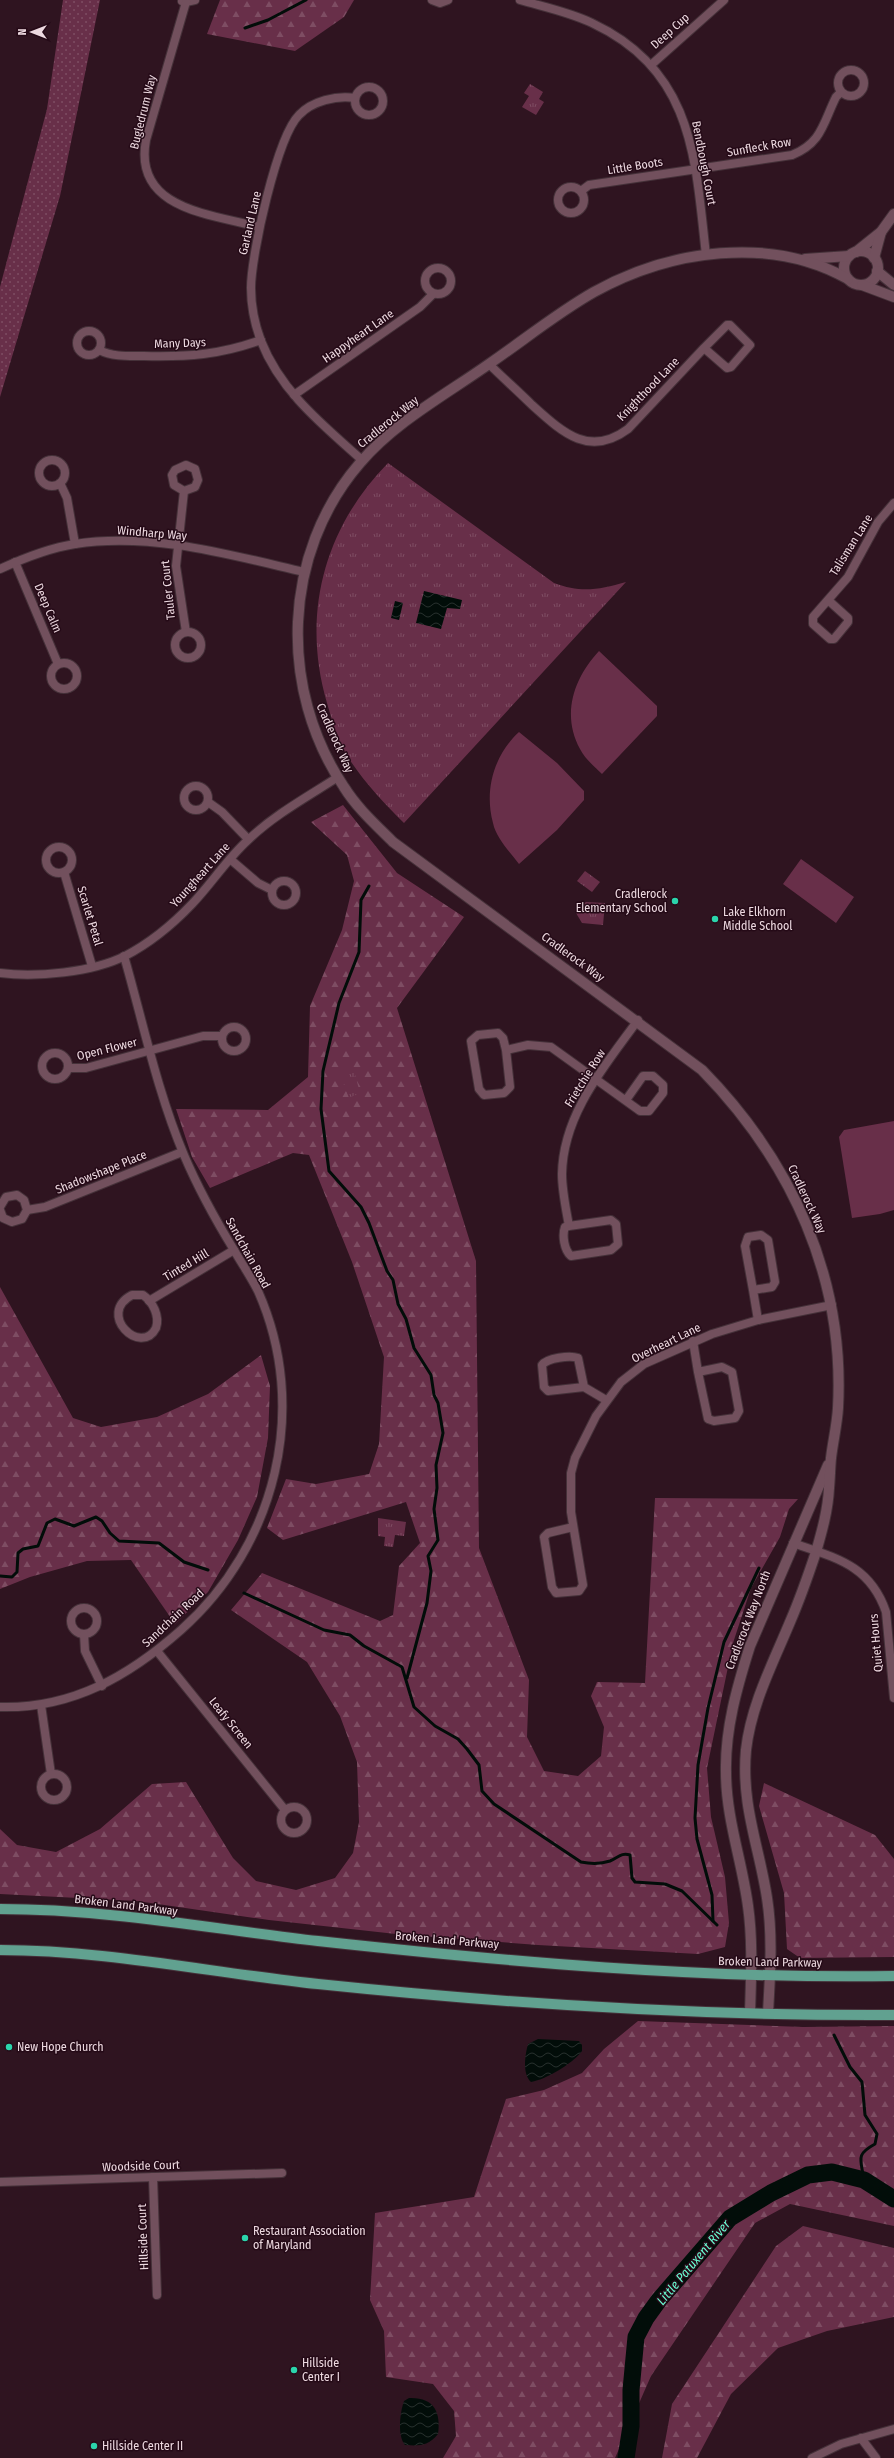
<svg xmlns="http://www.w3.org/2000/svg" width="894" height="2458" viewBox="0 0 894 2458" font-family="'Fira Sans Condensed',sans-serif">
  <defs>
    <pattern id="grass-dots" width="8" height="8" patternUnits="userSpaceOnUse"><rect width="8" height="8" fill="#682f49"/><path d="M2 2h.1M6 6h.1" fill="none" stroke="#7e4d63" stroke-width="1.8" stroke-linecap="round"/></pattern>
    <pattern id="forest-firs" width="22" height="20" patternUnits="userSpaceOnUse"><rect width="22" height="20" fill="#682f49"/><path d="M5 1l3.5 6h-7zM16 11l3.5 6h-7z" fill="#7e4d63"/></pattern>
    <pattern id="park-tufts" width="24" height="20" patternUnits="userSpaceOnUse"><rect width="24" height="20" fill="#682f49"/><path d="M3 7l-1-3M5 7V3M7 7l1-3M15 17l-1-3M17 17v-4M19 17l1-3" fill="none" stroke="#7e4d63"/></pattern>
    <pattern id="water-waves" width="16" height="10" patternUnits="userSpaceOnUse"><rect width="16" height="10" fill="#020d09"/><path d="M0 5q4-4 8 0t8 0" fill="none" stroke="#27302d"/></pattern>
  </defs>
  <rect width="100%" height="100%" fill="#2f1420"/>
  <polygon fill="url(#grass-dots)" points="63,0 100,0 60,196 0,397 0,287 47,109"/>
  <g fill="url(#forest-firs)">
    <polygon points="220,0 354,0 344,17 295,51 207,34"/>
    <polygon points="343,805 397,873 464,917 397,1008 476,1261 479,1548 529,1680 527,1737 544,1771 578,1776 601,1756 604,1727 591,1696 597,1682 645,1683 655,1498 798,1499 789,1509 780,1537 751,1588 733,1643 707,1768 711,1817 725,1877 729,1923 725,1947 698,1954 538,1945 396,1934 269,1920 137,1901 0,1894 0,1829 17,1845 56,1852 100,1829 152,1784 186,1782 233,1858 256,1881 296,1890 335,1878 353,1853 359,1822 357,1762 340,1716 307,1662 231,1610 262,1573 380,1621 393,1615 399,1566 420,1543 406,1502 283,1540 267,1528 286,1479 316,1484 369,1474 379,1444 384,1357 352,1262 309,1155 293,1153 210,1188 192,1157 176,1109 268,1110 308,1077 310,1006 342,930 354,881 347,855 311,822"/>
    <polygon points="0,1287 73,1418 101,1427 157,1417 208,1394 261,1355 270,1386 268,1438 257,1497 238,1540 208,1592 175,1624 131,1560 87,1561 30,1577 0,1589"/>
    <polygon points="764,1783 875,1835 894,1859 894,1957 800,1958 787,1949 784,1893 759,1806"/>
    <polygon points="638,2021 803,2027 894,2026 894,2226 790,2204 755,2223 651,2376 615,2458 443,2458 456,2436 454,2411 433,2384 386,2377 384,2331 370,2300 375,2213 474,2197 506,2099 544,2090 582,2073 604,2049"/>
    <polygon points="803,2226 894,2248 894,2317 827,2331 778,2348 731,2394 697,2458 662,2458 672,2404 776,2246"/>
  </g>
  <g fill="url(#park-tufts)">
    <polygon points="530,84 543,92 539,99 544,102 536,115 522,107 529,96 524,93"/>
    <path d="M 388,463 L 554,583 C 580,593 599,590 626,582 L 404,823 C 383,802 362,780 346,754 C 337,738 332,720 327,703 C 301,615 324,528 388,463 Z"/>
    <polygon points="585,871 600,882 592,892 577,881"/>
    <polygon points="586,902 605,903 603,925 582,923 576,913 576,909"/>
    <polygon points="353,1067 360,1093 349,1098 339,1072"/>
    <polygon points="378,1518 406,1522 404,1536 395,1535 393,1547 384,1546 385,1537 378,1536"/>
  </g>
  <g fill="#682f49">
    <path d="M 599,651 L 657,706 L 657,716 L 602,774 C 595,767 585,759 580,749 C 561,714 574,678 599,651 Z"/>
    <path d="M 519,732 L 557,763 L 584,791 L 584,800 L 557,830 L 519,864 C 510,852 496,838 493,823 C 484,790 494,755 519,732 Z"/>
    <polygon points="801,859 854,897 836,923 783,884"/>
    <polygon points="894,1121 894,1210 880,1214 852,1218 839,1137 844,1130"/>
  </g>
  <g fill="url(#water-waves)">
    <polygon points="424,591 462,600 460,609 447,608 441,629 416,623"/>
    <polygon points="395,601 403,603 399,620 391,618"/>
    <path d="M 538,2039 L 579,2041 L 582,2045 L 582,2051 C 572,2064 547,2079 531,2082 C 522,2074 525,2055 528,2044 Z"/>
    <path d="M 409,2398 C 434,2397 441,2412 438,2434 C 428,2446 420,2446 405,2445 C 397,2436 400,2412 404,2401 Z"/>
  </g>
  <g fill="none" stroke-linecap="round" stroke-linejoin="round">
    <g stroke="#020d09" stroke-width="3">
      <polyline points="245,28 268,20 306,0"/>
      <polyline points="369,886 361,900 359,952 339,1003 323,1071 321,1109 329,1171 361,1207 369,1223 387,1271 393,1280 398,1304 406,1319 414,1348 431,1375 434,1395 438,1403 443,1433 436,1465 437,1488 434,1509 438,1540 428,1556 431,1571 427,1603 407,1678"/>
      <polyline points="0,1576 12,1577 17,1572 18,1553 23,1549 38,1546 47,1523 55,1519 74,1526 96,1517 102,1521 110,1533 119,1541 159,1543 184,1562 208,1570"/>
      <path d="M 244,1593 L 324,1630 L 350,1635 L 364,1646 L 402,1667 L 414,1707 L 435,1726 L 458,1739 L 467,1749 L 479,1765 L 482,1791 L 494,1804 L 581,1862 C 591,1864 601,1864 610,1861 C 618,1858 621,1852 630,1855 L 632,1878 L 635,1882 L 665,1884 L 682,1891 L 717,1925"/>
      <polyline points="713,1921 712,1895 697,1839 695,1818 698,1765 708,1708 724,1642 759,1568"/>
      <path d="M 834,2035 L 850,2067 L 862,2082 L 865,2115 L 877,2134 L 875,2144 C 855,2155 861,2159 864,2180"/>
    </g>
    <polyline stroke="#020d09" stroke-width="17" points="626,2458 631,2426 631,2390 636,2337 646,2318 659,2300 730,2218 771,2193 808,2175 832,2172 864,2180 894,2199"/>
    <defs>
      <g id="minor">
        <polyline points="432,0 440,3 448,0"/>
        <path d="M 520,0 C 544,7 569,12 592,23 C 694,71 695,158 706,255"/>
        <polyline points="182,1 186,2 195,0"/>
        <path d="M 186,2 L 146,140 C 133,209 210,214 259,227"/>
        <polyline points="651,65 724,0"/>
        <circle cx="851" cy="83" r="13"/>
        <circle cx="369" cy="101" r="14"/>
        <path d="M 355,98 C 337,95 312,101 299,115 C 277,137 251,255 251,288 C 251,306 255,325 261,341 C 281,392 323,425 362,460"/>
        <circle cx="571" cy="200" r="13"/>
        <path d="M 581,191 L 589,185 L 792,155 C 822,143 823,123 836,97 L 841,92"/>
        <circle cx="438" cy="281" r="13"/>
        <circle cx="89" cy="343" r="12"/>
        <path d="M 99,350 C 113,357 128,356 144,356 C 188,357 219,355 261,340"/>
        <path d="M 489,364 C 503,378 518,391 532,405 C 562,432 589,458 628,429 L 704,348 L 727,368 L 731,367 L 750,345 L 730,325 L 727,325 L 704,348"/>
        <polyline points="294,395 420,307 433,294"/>
        <circle cx="52" cy="473" r="13"/>
        <polyline points="60,483 67,498 75,544"/>
        <polyline points="184,491 174,485 172,475 175,470 186,465 195,469 198,480 195,487 184,491 176,566 186,632"/>
        <polyline points="15,562 58,664"/>
        <path d="M 0,569 C 24,558 49,548 75,544 C 151,532 231,555 304,572"/>
        <polyline points="828,600 848,618 848,622 834,639 830,639 813,624 813,617 848,577 878,522 894,503"/>
        <circle cx="188" cy="645" r="13"/>
        <circle cx="64" cy="676" r="13"/>
        <circle cx="196" cy="798" r="12"/>
        <polyline points="208,802 222,812 248,839"/>
        <circle cx="59" cy="860" r="13"/>
        <polyline points="230,859 258,883 272,890"/>
        <polyline points="64,872 92,966"/>
        <circle cx="284" cy="893" r="12"/>
        <path d="M 0,973 C 36,978 93,972 125,956 C 150,943 173,924 192,904 C 212,883 227,859 248,840 C 274,815 307,797 338,777"/>
        <circle cx="234" cy="1039" r="12"/>
        <polyline points="506,1050 503,1038 498,1033 478,1035 471,1041 479,1089 484,1095 504,1093 510,1087 506,1050 528,1045 551,1047 640,1111 649,1111 663,1093 663,1085 653,1076 643,1076 626,1100"/>
        <circle cx="55" cy="1066" r="13"/>
        <polyline points="68,1068 86,1068 203,1036 222,1036"/>
        <polyline points="0,1207 6,1197 17,1195 24,1200 27,1210 22,1219 12,1222 3,1218 0,1210"/>
        <polyline points="27,1210 45,1207 182,1152"/>
        <path d="M 569,1226 L 565,1227 C 562,1235 564,1250 571,1256 L 611,1250 L 618,1244 L 616,1224 L 611,1220 L 569,1226 C 566,1209 562,1191 562,1174 C 563,1114 604,1067 638,1020"/>
        <polyline points="753,1290 745,1246 748,1237 761,1235 768,1240 775,1282 772,1287 753,1290 758,1320"/>
        <path d="M 132,1295 L 143,1295 C 153,1302 160,1316 156,1328 C 141,1357 96,1314 132,1295 Z"/>
        <polyline points="149,1301 234,1250"/>
        <polyline points="693,1341 698,1372 722,1367 732,1372 739,1411 735,1418 714,1421 708,1419 698,1372"/>
        <path d="M 584,1387 L 578,1358 C 570,1355 547,1358 542,1365 L 544,1387 L 548,1391 L 584,1387 L 606,1400"/>
        <polyline points="573,1527 548,1533 544,1537 552,1587 556,1593 579,1591 583,1585 571,1512 571,1473 575,1458 596,1416 621,1382 644,1364 712,1334 758,1320 832,1305"/>
        <path d="M 793,1543 C 836,1558 870,1565 886,1612 L 894,1698"/>
        <circle cx="84" cy="1621" r="13"/>
        <polyline points="84,1634 85,1651 102,1686"/>
        <polyline points="157,1651 285,1810"/>
        <polyline points="41,1705 51,1774"/>
        <path d="M 0,1707 C 72,1709 129,1676 181,1630 C 276,1546 310,1408 258,1291 C 251,1277 242,1264 234,1250 C 215,1219 198,1188 184,1155 C 157,1091 143,1022 124,956"/>
        <circle cx="54" cy="1787" r="13"/>
        <circle cx="294" cy="1820" r="13"/>
        <polyline points="153,2177 157,2295"/>
        <polyline points="0,2182 282,2173"/>
        <polyline points="861,2438 876,2458"/>
        <polyline points="812,2458 841,2444 894,2429"/>
      </g>
      <g id="tertiary">
        <circle cx="861" cy="268" r="17"/>
        <polyline points="856,252 881,232 894,214"/>
        <polyline points="874,258 881,232"/>
        <polyline points="805,259 849,256"/>
        <polyline points="877,271 894,285"/>
        <polyline points="862,285 894,297"/>
        <path d="M 750,2013 C 751,1978 753,1941 748,1906 C 742,1861 726,1818 726,1772 C 725,1729 737,1687 750,1646 L 828,1465"/>
        <path d="M 768,2013 C 770,1976 773,1936 767,1898 C 759,1846 741,1805 746,1750 C 751,1705 773,1663 790,1622 C 800,1599 808,1576 816,1552 C 822,1531 828,1510 829,1488 C 830,1478 830,1468 831,1458 C 833,1441 837,1425 838,1408 C 845,1278 792,1162 702,1070 L 393,842 C 376,825 357,808 344,787 C 278,689 282,553 360,463 C 395,422 445,395 489,364 C 524,340 557,313 594,292 C 670,250 770,235 848,279"/>
      </g>
      <g id="primary">
        <path d="M 0,1909 C 107,1909 213,1929 318,1941 C 510,1962 701,1979 894,1976"/>
        <path d="M 0,1950 C 106,1950 212,1973 318,1984 C 509,2004 702,2016 894,2015"/>
      </g>
    </defs>
    <use href="#minor" stroke="#453139" stroke-width="10"/>
    <use href="#tertiary" stroke="#453139" stroke-width="12"/>
    <use href="#primary" stroke="#453139" stroke-width="12"/>
    <use href="#minor" stroke="#72505d" stroke-width="8"/>
    <use href="#tertiary" stroke="#72505d" stroke-width="10"/>
    <use href="#primary" stroke="#61a190" stroke-width="10"/>
  </g>
  <g fill="#2bd5ac" stroke="#250a17" stroke-width="1.5">
    <circle cx="675" cy="901" r="4"/>
    <circle cx="715" cy="919" r="4"/>
    <circle cx="9" cy="2047" r="4"/>
    <circle cx="245" cy="2238" r="4"/>
    <circle cx="294" cy="2370" r="4"/>
    <circle cx="94" cy="2446" r="4"/>
  </g>
  <g text-anchor="middle" stroke-width="3" stroke-linejoin="round" paint-order="stroke">
    <g font-size="12" fill="#edd9e0" stroke="#250a17">
      <text transform="translate(670 31) rotate(-42)" y="4">Deep Cup</text>
      <text transform="translate(143 112) rotate(-76)" y="4">Bugledrum Way</text>
      <text transform="translate(759 147) rotate(-10)" y="4">Sunfleck Row</text>
      <text transform="translate(704 163) rotate(79)" y="4">Bendbough Court</text>
      <text transform="translate(635 166) rotate(-9)" y="4">Little Boots</text>
      <text transform="translate(250 223) rotate(-77)" y="4">Garland Lane</text>
      <text transform="translate(358 336) rotate(-35)" y="4">Happyheart Lane</text>
      <text transform="translate(180 343) rotate(-2)" y="4">Many Days</text>
      <text transform="translate(648 389) rotate(-46)" y="4">Knighthood Lane</text>
      <text transform="translate(388 422) rotate(-39)" y="4">Cradlerock Way</text>
      <text transform="translate(152 533) rotate(5)" y="4">Windharp Way</text>
      <text transform="translate(851 545) rotate(-58)" y="4">Talisman Lane</text>
      <text transform="translate(168 590) rotate(-96)" y="4">Tauler Court</text>
      <text transform="translate(48 608) rotate(67)" y="4">Deep Calm</text>
      <text transform="translate(335 738) rotate(66)" y="4">Cradlerock Way</text>
      <text transform="translate(200 875) rotate(-48)" y="4">Youngheart Lane</text>
      <text transform="translate(90 916) rotate(73)" y="4">Scarlet Petal</text>
      <text transform="translate(573 957) rotate(36)" y="4">Cradlerock Way</text>
      <text transform="translate(107 1049) rotate(-14)" y="4">Open Flower</text>
      <text transform="translate(585 1078) rotate(-58)" y="4">Frietchie Row</text>
      <text transform="translate(101 1172) rotate(-22)" y="4">Shadowshape Place</text>
      <text transform="translate(807 1199) rotate(65)" y="4">Cradlerock Way</text>
      <text transform="translate(248 1253) rotate(61)" y="4">Sandchain Road</text>
      <text transform="translate(186 1265) rotate(-31)" y="4">Tinted Hill</text>
      <text transform="translate(666 1343) rotate(-26)" y="4">Overheart Lane</text>
      <text transform="translate(173 1618) rotate(-43)" y="4">Sandchain Road</text>
      <text transform="translate(748 1620) rotate(-69)" y="4">Cradlerock Way North</text>
      <text transform="translate(876 1643) rotate(-95)" y="4">Quiet Hours</text>
      <text transform="translate(231 1723) rotate(51)" y="4">Leafy Screen</text>
      <text transform="translate(126 1905) rotate(7)" y="4">Broken Land Parkway</text>
      <text transform="translate(447 1940) rotate(5)" y="4">Broken Land Parkway</text>
      <text transform="translate(770 1962) rotate(1)" y="4">Broken Land Parkway</text>
      <text transform="translate(141 2166) rotate(-2)" y="4">Woodside Court</text>
      <text transform="translate(143 2237) rotate(-92)" y="4">Hillside Court</text>
    </g>
    <g font-size="12" fill="#edd9e0" stroke="#250a17" text-anchor="start">
      <text x="667" y="898" text-anchor="end">Cradlerock<tspan x="667" dy="14">Elementary School</tspan></text>
      <text x="723" y="916">Lake Elkhorn<tspan x="723" dy="14">Middle School</tspan></text>
      <text x="17" y="2051">New Hope Church</text>
      <text x="253" y="2235">Restaurant Association<tspan x="253" dy="14">of Maryland</tspan></text>
      <text x="302" y="2367">Hillside<tspan x="302" dy="14">Center I</tspan></text>
      <text x="102" y="2450">Hillside Center II</text>
    </g>
    <g font-size="13" font-style="italic" fill="#69fdd3" stroke="#250a17">
      <text transform="translate(693 2262) rotate(-50)" y="5">Little Patuxent River</text>
    </g>
  </g>
  <g transform="translate(32 32) rotate(270)" stroke="#250a17" stroke-width="3" paint-order="stroke">
  <path d="M0-3L7 15L0 10L-7 15Z" fill="#edd9e0"/>
  <text y="-6" font-size="11" font-weight="bold" text-anchor="middle" fill="#edd9e0">N</text>
  </g>
</svg>
